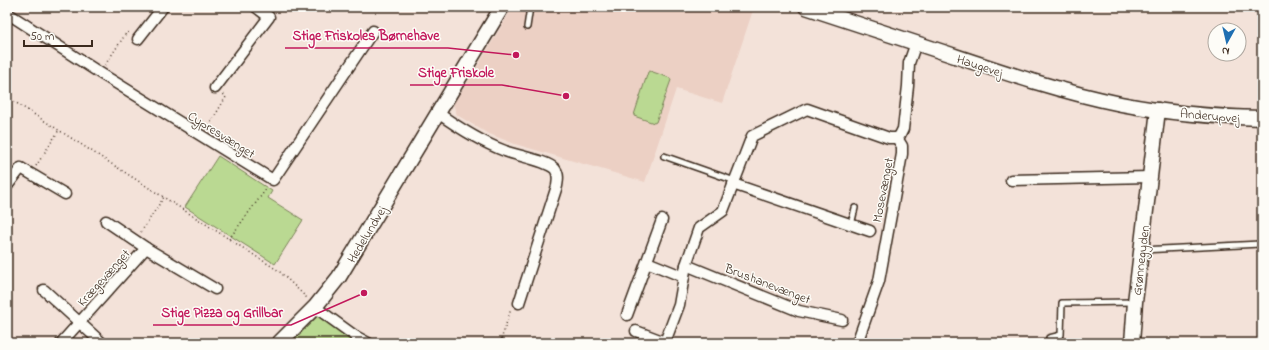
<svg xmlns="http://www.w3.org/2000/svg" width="1269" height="350" viewBox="0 0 1269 350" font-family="'Indie Flower',sans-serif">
  <rect width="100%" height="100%" fill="#f3e2d9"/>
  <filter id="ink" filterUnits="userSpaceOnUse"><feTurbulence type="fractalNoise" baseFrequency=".025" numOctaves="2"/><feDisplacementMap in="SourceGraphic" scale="8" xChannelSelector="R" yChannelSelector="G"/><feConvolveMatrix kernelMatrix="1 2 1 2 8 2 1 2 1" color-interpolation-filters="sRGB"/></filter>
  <g filter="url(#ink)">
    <polygon fill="#ecd0c4" points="513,7 754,7 722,103 676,89 645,182 515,144 487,133 457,115 453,104 474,72"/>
    <g fill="#bad992" stroke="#7a8258">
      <polygon points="650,71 670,78 671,80 656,122 654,123 634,116 634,115 648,72"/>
      <polygon points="218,156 272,191 268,198 303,220 275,264 185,207"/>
      <polygon points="318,316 360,343 289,343"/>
    </g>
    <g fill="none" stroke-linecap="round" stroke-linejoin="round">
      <defs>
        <g id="lane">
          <polyline points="527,27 530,7"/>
          <polyline points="664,156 735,181"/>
          <polyline points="851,225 855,208"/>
          <polyline points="1142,250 1260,244 1262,245"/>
          <polyline points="1049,343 1049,338 1061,335 1062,303 1134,302"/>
        </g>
        <g id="street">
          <polyline points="7,13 100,73 273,180 373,31"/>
          <polyline points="138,39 163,7"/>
          <polyline points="215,88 269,17 256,7"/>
          <path d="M 438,113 C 459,128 481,142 505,151 C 517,156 546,160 555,169 C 559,174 558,180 557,186 L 519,303"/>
          <polyline points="897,138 900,135 903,129 908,86 909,63 916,43"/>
          <polyline points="1011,180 1150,177"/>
          <polyline points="733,184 870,231"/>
          <polyline points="7,186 21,168 65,194"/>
          <polyline points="146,248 215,289"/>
          <polyline points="647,262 684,277"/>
          <polyline points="44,290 102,343"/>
          <polyline points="315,307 355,336 368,343"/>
          <polyline points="627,315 662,220"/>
          <polyline points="842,320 799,311 686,265 699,228 723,211 752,136 807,109 889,138 897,138"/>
          <polyline points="636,331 665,342"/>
          <polyline points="61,343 146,248 106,221"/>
          <polyline points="668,343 665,342 679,305 686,265"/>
          <polyline points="857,343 879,281 902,154 902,146 897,138"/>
        </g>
        <g id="secondary">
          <path d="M 806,7 C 854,23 901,38 949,54 C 1006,73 1062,92 1121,104 C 1167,113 1215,117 1262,118"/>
          <polyline points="279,343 315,307 339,277 502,7"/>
          <polyline points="1132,343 1135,302 1158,110"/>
        </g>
      </defs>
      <use href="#lane" stroke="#3b2a1e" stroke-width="8"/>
      <use href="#street" stroke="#3b2a1e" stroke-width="13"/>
      <use href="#secondary" stroke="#3b2a1e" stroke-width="17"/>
      <g stroke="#3b2a1e" stroke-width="1.5" stroke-dasharray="1 3" stroke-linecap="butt">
        <polyline points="105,65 127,32 130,34"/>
        <polyline points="7,97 279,271 307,298"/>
        <polyline points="207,129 226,97 223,94"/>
        <polyline points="36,166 59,130"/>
        <polyline points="141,232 164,197"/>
        <polyline points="229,239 267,188"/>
        <polyline points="500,343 511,309"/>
      </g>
      <use href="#lane" stroke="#fdfcf7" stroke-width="5"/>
      <use href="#street" stroke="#fdfcf7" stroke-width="10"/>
      <use href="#secondary" stroke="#fdfcf7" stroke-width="14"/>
    </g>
  </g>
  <g text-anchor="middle" stroke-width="3" stroke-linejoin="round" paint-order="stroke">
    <g font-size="13" fill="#3b2a1e" stroke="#fdfcf7">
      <text transform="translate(980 65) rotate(18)" y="5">Haugevej</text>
      <text transform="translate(1210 115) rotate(5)" y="5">Anderupvej</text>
      <text transform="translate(222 134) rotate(32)" y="5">Cypresvænget</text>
      <text transform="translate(882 190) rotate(-79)" y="5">Mosevænget</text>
      <text transform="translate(366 234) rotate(-59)" y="5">Hedelundvej</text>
      <text transform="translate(1140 260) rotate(-83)" y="5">Grønnegyden</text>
      <text transform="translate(103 277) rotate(-48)" y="5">Krægevænget</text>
      <text transform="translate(768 283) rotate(21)" y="5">Brushanevænget</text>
    </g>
  </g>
  <path fill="none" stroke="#c2185b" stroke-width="1.5" d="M516 55L448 48H285M566 96L502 85H410M364 293L291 325H153"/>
  <g fill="#c2185b" stroke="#fdfcf7" stroke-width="1.5">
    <circle cx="516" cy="55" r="4"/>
    <circle cx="566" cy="96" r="4"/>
    <circle cx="364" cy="293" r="4"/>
  </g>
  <g font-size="14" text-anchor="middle" font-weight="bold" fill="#c2185b" stroke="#fdfcf7" stroke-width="3" stroke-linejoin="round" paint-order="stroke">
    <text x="366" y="40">Stige Friskoles Børnehave</text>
    <text x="456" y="77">Stige Friskole</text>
    <text x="222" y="317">Stige Pizza og Grillbar</text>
  </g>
  <rect width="1269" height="350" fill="none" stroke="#fdfcf7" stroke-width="24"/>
  <rect x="12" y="12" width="1245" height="326" fill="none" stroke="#3b2a1e" stroke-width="1.5" filter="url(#ink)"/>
  <g transform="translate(1227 42) rotate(188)"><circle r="19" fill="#fdfcf7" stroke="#afa8a0"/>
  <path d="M0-3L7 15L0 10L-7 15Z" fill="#1f6fb2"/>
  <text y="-6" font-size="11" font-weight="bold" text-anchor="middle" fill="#3b2a1e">N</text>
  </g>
  <path d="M24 40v6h68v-6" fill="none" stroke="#3b2a1e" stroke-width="2"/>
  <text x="30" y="40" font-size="12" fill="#3b2a1e" stroke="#fdfcf7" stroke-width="3" paint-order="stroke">50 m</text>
</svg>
